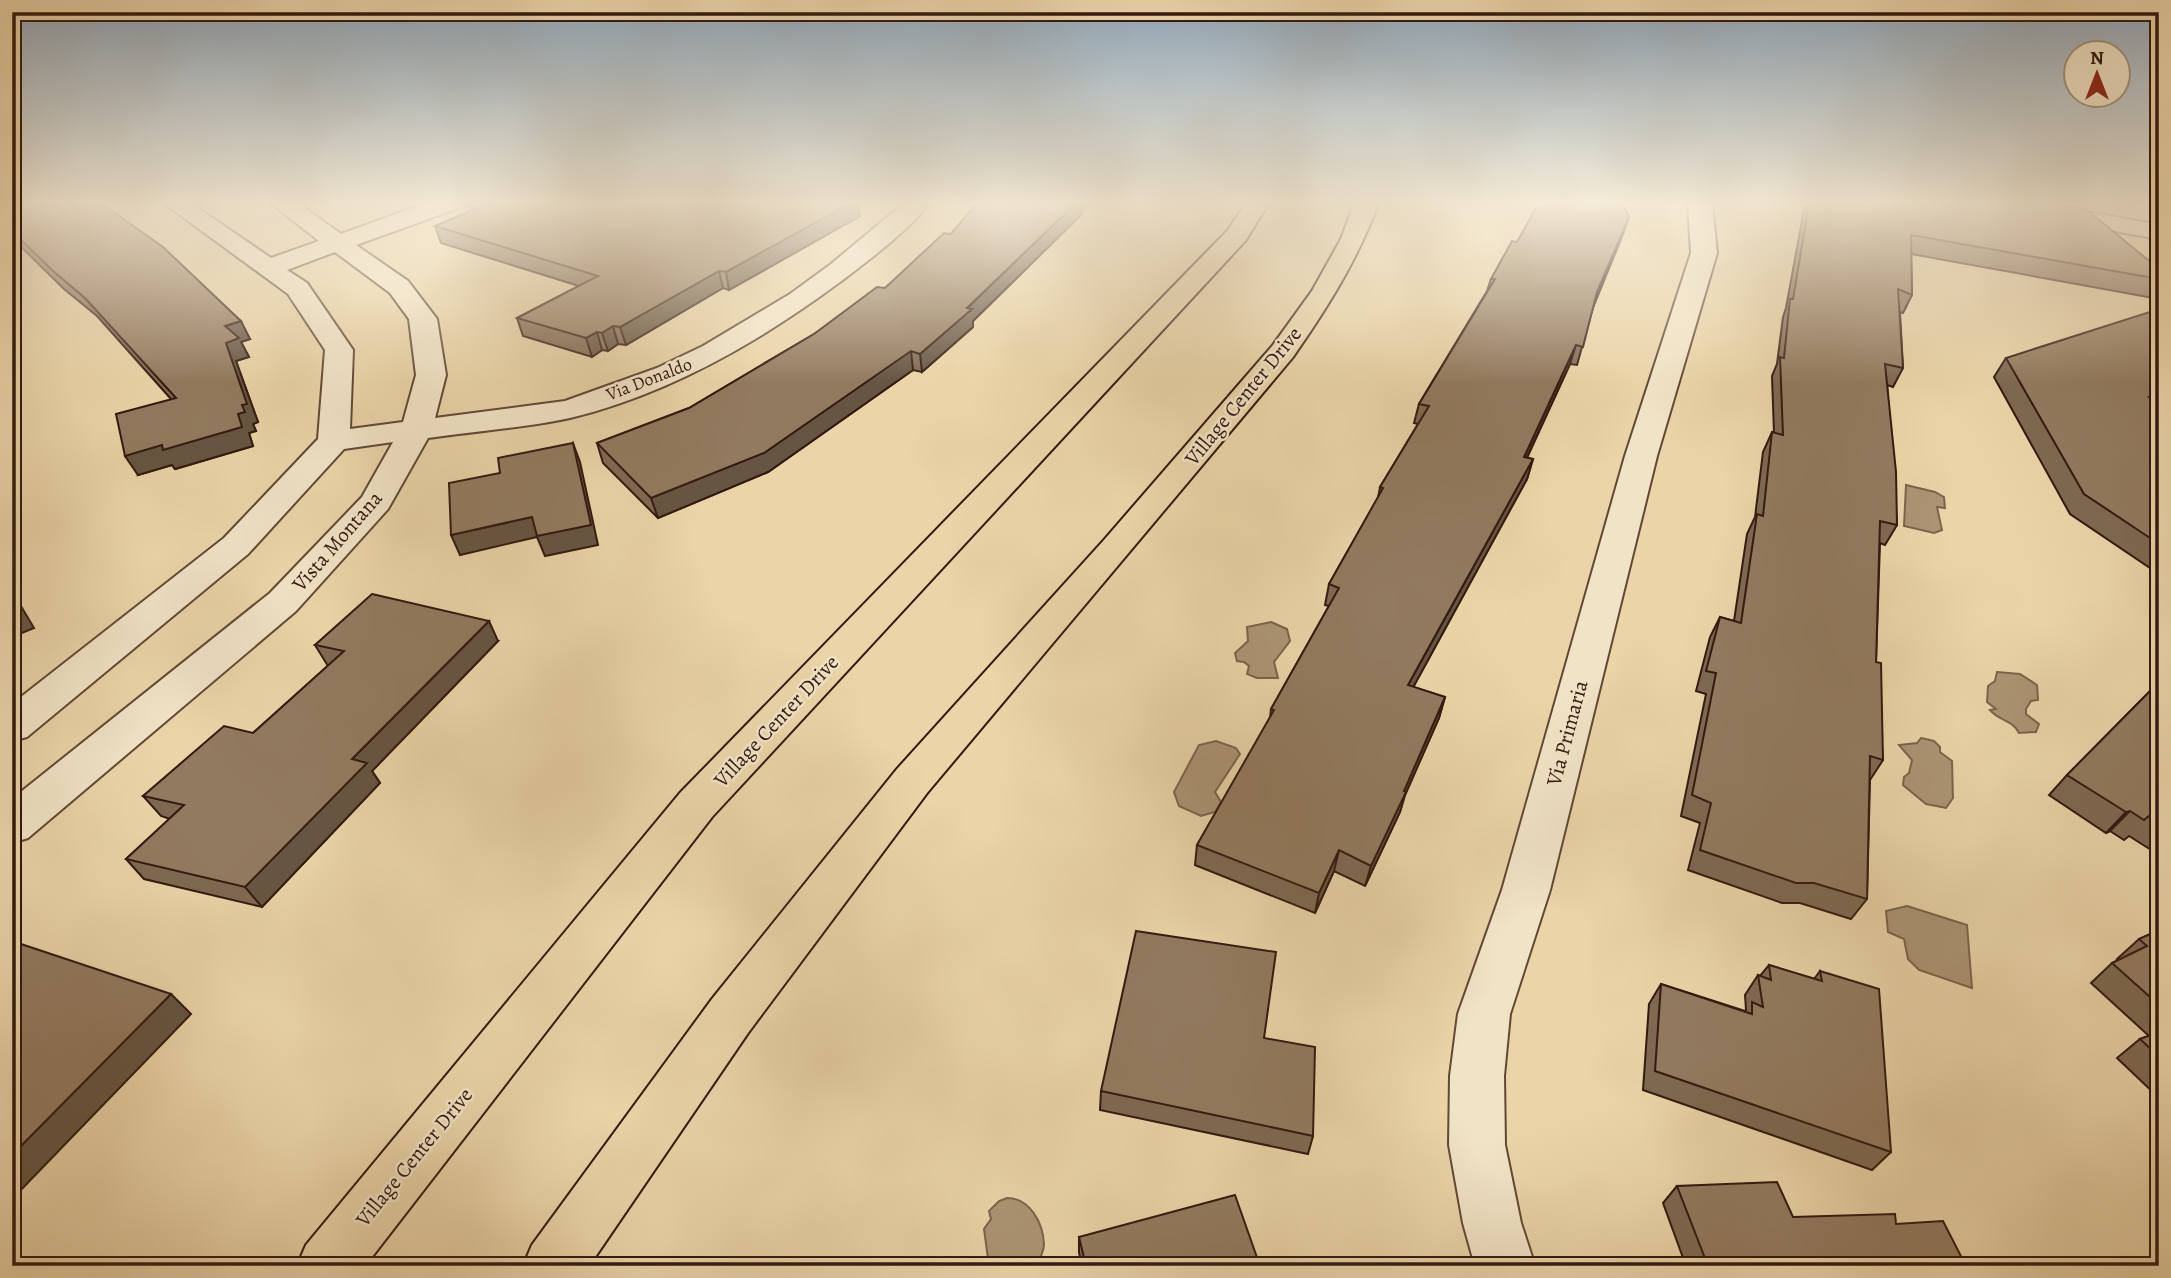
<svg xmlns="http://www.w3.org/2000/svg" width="2171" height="1278" viewBox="0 0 2171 1278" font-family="Alegreya,serif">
  <rect width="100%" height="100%" fill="#ead4a8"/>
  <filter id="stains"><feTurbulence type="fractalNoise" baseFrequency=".00286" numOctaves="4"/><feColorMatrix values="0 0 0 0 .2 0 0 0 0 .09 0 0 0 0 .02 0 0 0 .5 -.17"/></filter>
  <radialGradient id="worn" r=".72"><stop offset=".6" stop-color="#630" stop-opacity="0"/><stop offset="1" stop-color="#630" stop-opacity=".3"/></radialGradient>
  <g fill="#ac9474" stroke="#7c634c" stroke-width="2">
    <polygon points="1906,485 1935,492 1944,497 1945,508 1937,507 1942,530 1934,533 1904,526"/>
    <polygon points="1271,622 1287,629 1290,641 1274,662 1278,678 1257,678 1247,674 1249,666 1244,662 1237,661 1235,653 1248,641 1247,627"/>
    <path d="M 1997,672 L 2020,674 L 2037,685 L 2038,700 L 2031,701 L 2026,709 L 2026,714 L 2039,724 L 2036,732 L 2019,733 C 2013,720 1999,721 1990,710 L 1996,709 L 1987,702 L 1988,686 L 1995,681 Z"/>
    <polygon points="1921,738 1934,741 1940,747 1940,752 1952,761 1953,798 1946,808 1926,804 1903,785 1904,777 1909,773 1912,760 1899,745 1917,743"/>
    <polygon points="1216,741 1236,748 1240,754 1215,792 1221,802 1215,812 1201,816 1179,806 1174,792 1199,745"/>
    <polygon points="1907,906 1967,925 1972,988 1919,970 1908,959 1904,939 1888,932 1886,911"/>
    <path d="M 1007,1198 C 1030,1198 1043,1223 1044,1244 C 1044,1252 1039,1257 1039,1266 L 989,1266 L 984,1229 L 991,1219 L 989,1211 L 999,1201 Z"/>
  </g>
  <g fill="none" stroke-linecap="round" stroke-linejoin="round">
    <defs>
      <g id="minor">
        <path d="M 165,204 L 192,204 L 271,258 L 319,241 L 272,204 L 299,204 L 341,234 L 424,204 L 459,204 L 456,209 L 356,245 L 408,281 L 437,319 L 446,375 L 435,418 L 565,401 L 657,368 L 703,346 L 790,294 L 831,264 L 903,204 L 928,204 C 911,229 865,263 840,282 C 759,342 669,394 570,418 C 524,428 475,431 428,438 L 388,509 L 296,611 L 28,838 L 12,843 L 12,799 L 270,593 L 362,497 L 393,442 L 344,449 L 248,554 L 27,737 L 12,741 L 12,704 L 224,538 L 318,439 L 325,350 L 288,294 ZM 335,252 L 390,293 L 409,319 L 416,375 L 403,422 L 350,429 L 353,350 L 307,283 L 287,270 Z"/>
        <polygon points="1688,204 1712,204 1717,253 1657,456 1550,890 1510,1014 1504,1076 1505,1145 1521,1223 1535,1266 1475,1266 1463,1223 1449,1145 1450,1076 1458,1014 1502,890 1625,456 1691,253"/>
        <polygon points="1992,204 2045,204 2159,225 2159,239 2003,211 1995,209"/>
      </g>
      <g id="major">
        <polygon points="1245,204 1268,204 1246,240 712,817 365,1266 297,1266 306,1245 680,793 1228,230"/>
        <path d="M 1354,204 L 1378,204 C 1357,261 1327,308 1293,357 L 927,793 L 748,1033 L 589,1266 L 523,1266 L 532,1245 L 712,999 L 897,769 L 1104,540 L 1273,345 L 1312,291 L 1341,239 Z"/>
      </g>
    </defs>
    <use href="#minor" stroke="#614836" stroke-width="4"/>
    <use href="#major" stroke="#331910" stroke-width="4"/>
    <use href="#minor" fill="#f1e3c6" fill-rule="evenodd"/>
    <use href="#major" fill="#ead4a8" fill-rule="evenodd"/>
  </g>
  <g fill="#7e6952" stroke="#331910" stroke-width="2">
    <polygon points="12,204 106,205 104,206 250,339 241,342 249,357 236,361 258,422 253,424 256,431 249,433 253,446 175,469 172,465 138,475 171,399 97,316 64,289 12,238"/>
    <polygon points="461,204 858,204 860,216 729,290 723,288 626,345 618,344 608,351 602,350 592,357 523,336 517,318 579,286 441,243 435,226 475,209"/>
    <polygon points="976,204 1087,204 1080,216 973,321 973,327 922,372 913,370 768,472 658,518 603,463 597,443 689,408 814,334 885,288 951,234"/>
    <polygon points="1805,204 2057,204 2159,269 2159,299 1911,254 1912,295 1903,313 1900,312 1903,368 1893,387 1887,385 1897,525 1885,545 1880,543 1876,662 1883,760 1870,780 1867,899 1851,919 1800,903 1782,903 1688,870 1700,823 1681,816 1706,694 1696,691 1710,637 1720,617 1734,621 1747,534 1755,517 1763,452 1772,432 1774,433 1772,376 1777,364 1783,317 1786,308"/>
    <polygon points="1629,217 1623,234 1594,304 1577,365 1570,364 1527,458 1533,459 1527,479 1413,687 1445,697 1439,718 1405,795 1400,812 1365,886 1334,871 1315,913 1195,865 1197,845 1270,718 1271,709 1329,606 1325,605 1329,584 1378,498 1380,487 1418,424 1414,423 1419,404 1487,291 1491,279 1517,242"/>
    <polygon points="2006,358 2156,407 2159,410 2159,574 2070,514 1994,377"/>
    <polygon points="498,641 372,771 380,783 262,907 144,879 126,859 170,819 161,816 143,796 253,733 328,666 315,645"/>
    <polygon points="2159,682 2159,855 2129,836 2124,840 2110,831 2106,833 2049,795 2067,775"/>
    <polygon points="2159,930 2159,1098 2117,1058 2140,1039 2149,1036 2091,983 2112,963 2119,960 2117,959 2139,939"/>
    <polygon points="1769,965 1814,979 1820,971 1891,1152 1872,1170 1643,1090 1649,1004 1661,984 1745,1011 1746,1010 1745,995 1758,975 1760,976"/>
    <polygon points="1264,1038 1313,1136 1308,1154 1100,1110 1101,1091"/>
    <polygon points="1677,1186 1793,1217 1896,1224 1966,1266 1686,1266 1663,1203"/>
    <polygon points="1079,1237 1260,1266 1082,1266 1079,1253"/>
  </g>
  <g fill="#665542" stroke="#331910" stroke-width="2">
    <polygon points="839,204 858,204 860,216 729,290 726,272"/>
    <polygon points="1075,204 1087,204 1080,216 973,321 973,327 922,372 920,354"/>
    <polygon points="1629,217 1623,234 1592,310 1597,292"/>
    <polygon points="719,271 723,288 626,345 620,327"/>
    <polygon points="241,321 250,339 241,342 249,357 236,361 258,422 253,424 256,431 249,433 253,446 175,469 172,465 138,475 125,456 238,414 242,405 226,343 225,326"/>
    <polygon points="613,326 618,344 608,351 602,333"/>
    <polygon points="597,332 602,350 592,357 586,338"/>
    <polygon points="1576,345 1570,364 1518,476 1524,457"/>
    <polygon points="911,351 913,370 768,472 658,518 651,498"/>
    <polygon points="2159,392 2159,405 2136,415 2149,397"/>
    <polygon points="573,443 580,462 598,545 545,556 537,537 460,555 451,535 532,517"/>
    <polygon points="1533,459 1527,479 1403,706 1408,685"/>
    <polygon points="12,591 34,628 12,637"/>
    <polygon points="489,621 498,641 372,771 380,783 262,907 245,887 352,759"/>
    <polygon points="1445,697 1439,718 1405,795 1400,812 1365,886 1371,866"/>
    <polygon points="2130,811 2110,831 2106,833 2126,812"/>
    <polygon points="1339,850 1334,871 1315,913 1319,893"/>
    <polygon points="171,994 191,1014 16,1195 12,1193 12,1155"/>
  </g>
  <g fill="#927a5f" stroke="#331910" stroke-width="2">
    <polygon points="12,204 102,204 163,247 241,321 225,326 239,338 226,343 247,404 242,405 245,412 238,414 242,427 163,450 162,445 125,456 116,414 176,398 85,298 53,271 12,231"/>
    <polygon points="488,204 849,204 726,272 719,271 620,327 613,326 602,333 597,332 586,338 517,318 598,276 435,226"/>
    <polygon points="976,204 1075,204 967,308 972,309 920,354 911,351 764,453 651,498 597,443 689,408 814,334 877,287 885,288 944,233 951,234"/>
    <polygon points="1538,204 1623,204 1629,217 1597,292 1583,347 1576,345 1524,457 1533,459 1408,685 1445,697 1404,791 1406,792 1371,866 1339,850 1319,893 1197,845 1274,710 1271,709 1339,588 1329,584 1383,488 1380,487 1429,406 1419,404 1495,279 1491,279 1512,241 1517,242"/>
    <polygon points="1809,204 2057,204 2087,210 2159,269 2159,279 1911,235 1912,295 1898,289 1903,368 1885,364 1896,472 1897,525 1880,521 1876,662 1881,663 1883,760 1870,756 1867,899 1814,883 1796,883 1700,850 1711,803 1692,795 1716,673 1706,671 1720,617 1741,623 1757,514 1763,516 1772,432 1783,435 1780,357 1784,358 1790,299 1793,299"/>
    <polygon points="2159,309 2159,392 2149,397 2159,410 2159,544 2084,494 2006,358"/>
    <polygon points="573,443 591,525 537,536 532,517 451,535 449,483 500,473 498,458"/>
    <polygon points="372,594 489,621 352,759 367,763 245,887 126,859 184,805 143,796 224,726 253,733 344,651 315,645"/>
    <polygon points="12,599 17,608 12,610"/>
    <polygon points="2159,682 2159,822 2149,816 2144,820 2130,811 2126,812 2067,775"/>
    <polygon points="2159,930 2159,1005 2112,963 2147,946 2139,939"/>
    <polygon points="1136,931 1276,952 1264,1038 1315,1047 1313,1136 1101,1091"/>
    <polygon points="12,941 171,994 12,1155"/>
    <polygon points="1769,965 1822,981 1820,971 1879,989 1891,1152 1655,1071 1661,984 1752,1014 1752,1002 1763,1007 1758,975 1771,980"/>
    <polygon points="2159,1032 2159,1057 2140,1039"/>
    <polygon points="1777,1182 1793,1217 1895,1214 1896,1224 1943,1221 1966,1266 1708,1266 1677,1186"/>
    <polygon points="1235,1195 1260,1266 1086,1266 1079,1237"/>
  </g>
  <linearGradient id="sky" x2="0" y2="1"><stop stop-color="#90a7ba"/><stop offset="0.53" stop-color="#f6ecd8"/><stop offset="1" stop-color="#f6ecd8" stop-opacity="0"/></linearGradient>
  <rect width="2171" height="383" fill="url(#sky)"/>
  <g text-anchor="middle" stroke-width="5" stroke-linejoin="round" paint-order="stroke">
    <g font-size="18" fill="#331910" stroke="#f1e3c6">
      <text transform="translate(649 379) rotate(-21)" y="6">Via Donaldo</text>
    </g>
    <g font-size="21" fill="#331910" stroke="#f1e3c6">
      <text transform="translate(1243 396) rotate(-51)" y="7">Village Center Drive</text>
      <text transform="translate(337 541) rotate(-49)" y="7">Vista Montana</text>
      <text transform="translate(776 721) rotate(-47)" y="7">Village Center Drive</text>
      <text transform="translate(1567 733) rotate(-75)" y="7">Via Primaria</text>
      <text transform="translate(414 1157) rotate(-51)" y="7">Village Center Drive</text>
    </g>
  </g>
  <rect width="2171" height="1278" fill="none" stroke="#ead4a8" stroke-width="42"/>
  <rect x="14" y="14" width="2143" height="1250" fill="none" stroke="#331910" stroke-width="3.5"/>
  <rect x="21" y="21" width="2129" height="1236" fill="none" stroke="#331910" stroke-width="2"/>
  <g transform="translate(2097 74)"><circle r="33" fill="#f1e3c6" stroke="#a5927d" stroke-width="2"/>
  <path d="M0-5L12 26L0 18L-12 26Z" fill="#8f2418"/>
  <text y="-10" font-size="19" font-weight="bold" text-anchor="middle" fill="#331910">N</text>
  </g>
  <rect width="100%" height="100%" filter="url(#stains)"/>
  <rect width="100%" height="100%" fill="url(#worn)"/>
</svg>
